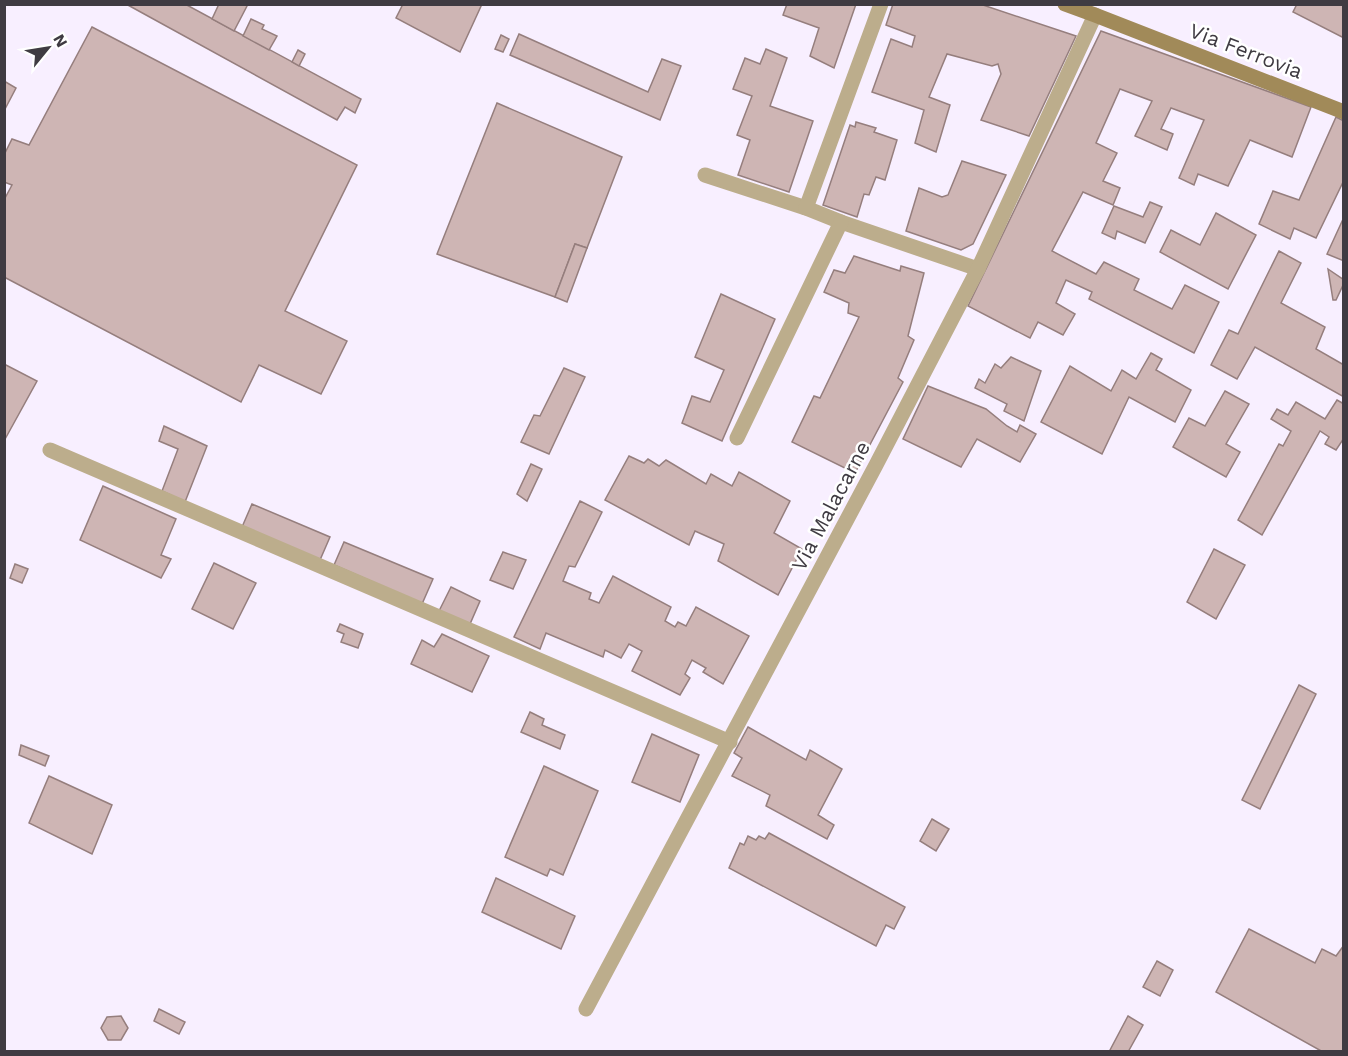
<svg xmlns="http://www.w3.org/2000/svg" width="1348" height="1056" viewBox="0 0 1348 1056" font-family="'Work Sans',sans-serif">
  <rect width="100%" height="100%" fill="#f8efff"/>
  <g fill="#ceb5b4" stroke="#957e7d" stroke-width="1.5">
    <polygon points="126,4 185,4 361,99 355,113 345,107 337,120"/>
    <polygon points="219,4 244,4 247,6 234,31 212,19"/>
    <polygon points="403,4 482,4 460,52 396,18"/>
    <polygon points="787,4 856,4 834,68 810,56 819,28 783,15"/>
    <polygon points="893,4 980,4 1076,36 1029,136 981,120 1001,74 998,64 992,66 947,54 929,97 950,105 936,152 915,143 924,110 872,92 891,39 912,47 915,36 886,25"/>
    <polygon points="1297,4 1344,4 1344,38 1293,12"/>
    <polygon points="251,19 264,25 262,29 277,36 269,50 243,36"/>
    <polygon points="92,27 357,165 285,311 347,341 321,394 259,365 241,402 4,277 4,200 12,185 4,182 4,155 12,139 29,145"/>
    <polygon points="1101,31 1311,107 1292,157 1250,140 1228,186 1198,174 1194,185 1179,178 1204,120 1171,108 1161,129 1173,134 1167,150 1135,136 1152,101 1120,89 1096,143 1117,153 1103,181 1120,188 1113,205 1083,192 1052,251 1096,274 1104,262 1139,279 1134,290 1172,309 1185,285 1219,302 1194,353 1089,299 1092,292 1066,280 1056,303 1075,314 1063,335 1038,322 1030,338 968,306"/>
    <polygon points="519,34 648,92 662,59 681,66 660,120 510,55"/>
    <polygon points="501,35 509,39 503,52 495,49"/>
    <polygon points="766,49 787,58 770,106 813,121 789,192 738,175 750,140 737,135 752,96 733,89 745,58 760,64"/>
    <polygon points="298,50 305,54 299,66 292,62"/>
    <polygon points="4,81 16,88 4,111"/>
    <polygon points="497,103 622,157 587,248 575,244 555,297 437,254"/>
    <polygon points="1336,117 1344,121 1344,180 1316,238 1294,228 1290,239 1259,224 1273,191 1299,200"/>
    <polygon points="856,122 876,128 874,132 897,140 885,180 876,177 869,195 864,194 857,217 823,205 850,125 855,127"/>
    <polygon points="962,161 1006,175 973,244 961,250 906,231 919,188 942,197 948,195"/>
    <polygon points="1150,202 1162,207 1145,243 1117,231 1115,239 1102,233 1114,206 1143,217"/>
    <polygon points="1216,213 1256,235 1228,289 1160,252 1171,230 1200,245"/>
    <polygon points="1344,217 1344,261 1327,254"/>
    <polygon points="575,244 587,248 567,302 555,297"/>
    <polygon points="1279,251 1301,263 1281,303 1325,327 1316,349 1344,365 1344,397 1255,347 1237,379 1211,365 1229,330 1238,334"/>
    <polygon points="854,256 900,271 901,266 924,273 908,336 914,340 898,378 903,382 855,473 792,442 814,396 820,398 859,317 848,313 849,303 824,292 834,270 845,273"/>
    <polygon points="1328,269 1344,280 1344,283 1336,300 1333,300"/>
    <polygon points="721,294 775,319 722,441 682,423 692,396 710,402 724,370 695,357"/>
    <polygon points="1151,353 1162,359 1156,370 1191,390 1175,422 1129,397 1102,454 1041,422 1070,366 1111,391 1122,370 1136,379"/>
    <polygon points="1011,357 1041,371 1024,421 1004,411 1007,404 975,388 979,379 985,383 995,364 1001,368"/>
    <polygon points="4,364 37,381 4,441"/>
    <polygon points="564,368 585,377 549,454 521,442 534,415 540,416"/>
    <polygon points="928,386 986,409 1007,426 1017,432 1020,425 1036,434 1020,462 977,439 961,467 903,439"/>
    <polygon points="1225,391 1249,404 1226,444 1240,452 1226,477 1173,447 1189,418 1205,426"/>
    <polygon points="1337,400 1344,404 1344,438 1336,450 1325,444 1329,437 1320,431 1262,535 1238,520 1279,444 1283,446 1291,431 1271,419 1277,409 1288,415 1296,402 1325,419"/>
    <polygon points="164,426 207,446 185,502 162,491 178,449 159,441"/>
    <polygon points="629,456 644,463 648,459 659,466 666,460 706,484 711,474 732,486 739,472 790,501 774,533 802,549 778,595 718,561 724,544 695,531 689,545 605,500"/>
    <polygon points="531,464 542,469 527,501 517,494"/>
    <polygon points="103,486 176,519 161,555 171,559 161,578 80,540"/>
    <polygon points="580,501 602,512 575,567 569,566 563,581 591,593 589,599 599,603 613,576 671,607 665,621 675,627 678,622 686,626 696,607 749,636 723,684 703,672 706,668 692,660 685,674 690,678 680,695 632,671 642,651 629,644 621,658 605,650 603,657 546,633 540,649 514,637"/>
    <polygon points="252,504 330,537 320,560 242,527"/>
    <polygon points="344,542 433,579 422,604 334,565"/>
    <polygon points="1214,549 1245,565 1216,619 1187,602"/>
    <polygon points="503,552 526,560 513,589 490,580"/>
    <polygon points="214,563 256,583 233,629 192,609"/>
    <polygon points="15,564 28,569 22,583 10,578"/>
    <polygon points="451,587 480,601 470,624 439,611"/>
    <polygon points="340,624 363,634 358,648 341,642 344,634 337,631"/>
    <polygon points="442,634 489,656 472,692 411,664 422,640 434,647"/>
    <polygon points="1299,685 1316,694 1260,809 1242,800"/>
    <polygon points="530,712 544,719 542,725 565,735 560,749 521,732"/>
    <polygon points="748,727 806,760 810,750 842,769 818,815 834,825 827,839 766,806 770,795 732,776 742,758 734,753"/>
    <polygon points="652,734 699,755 680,802 632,782"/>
    <polygon points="21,745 49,756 45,766 19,755"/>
    <polygon points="544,766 598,791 563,875 550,869 547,876 505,857"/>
    <polygon points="49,776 112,805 92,854 29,823"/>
    <polygon points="932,819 949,829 936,851 920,841"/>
    <polygon points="769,833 905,907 894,929 886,925 876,946 729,868 740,843 744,845 748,836 756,840 759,836 765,839"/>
    <polygon points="496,878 575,916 561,949 482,912"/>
    <polygon points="1249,929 1315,963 1322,949 1336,956 1344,945 1344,1052 1323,1052 1216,992"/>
    <polygon points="1157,961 1173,970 1160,996 1143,987"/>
    <polygon points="159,1009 185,1022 179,1034 154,1021"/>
    <polygon points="121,1016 128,1028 121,1040 108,1040 101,1028 107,1017"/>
    <polygon points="1128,1016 1143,1025 1128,1052 1109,1052"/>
  </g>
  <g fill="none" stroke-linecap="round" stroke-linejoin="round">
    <g stroke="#bcad8c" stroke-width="15">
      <polyline points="705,175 806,208 841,222 978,269"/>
      <polyline points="806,208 881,4"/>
      <polyline points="737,438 841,222"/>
      <polyline points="50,450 730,742"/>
      <polyline points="586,1009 876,465 978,269 1095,15"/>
    </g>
    <polyline stroke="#a18a59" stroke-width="15" points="1065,4 1095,15 1344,112"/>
  </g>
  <g text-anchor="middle" stroke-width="5" stroke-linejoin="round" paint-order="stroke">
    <g font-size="21" fill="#3f3b42" stroke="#fff">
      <text transform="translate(1246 51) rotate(21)" y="7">Via Ferrovia</text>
      <text transform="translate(831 506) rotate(-62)" y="7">Via Malacarne</text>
    </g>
  </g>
  <rect width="1348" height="1056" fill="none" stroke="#3f3b42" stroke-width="12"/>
  <g transform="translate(48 48) rotate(60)" stroke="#ffffff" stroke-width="4.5" paint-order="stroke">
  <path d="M0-4.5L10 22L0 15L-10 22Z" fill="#3f3b42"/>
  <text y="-9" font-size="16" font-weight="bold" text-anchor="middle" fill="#3f3b42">N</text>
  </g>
</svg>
